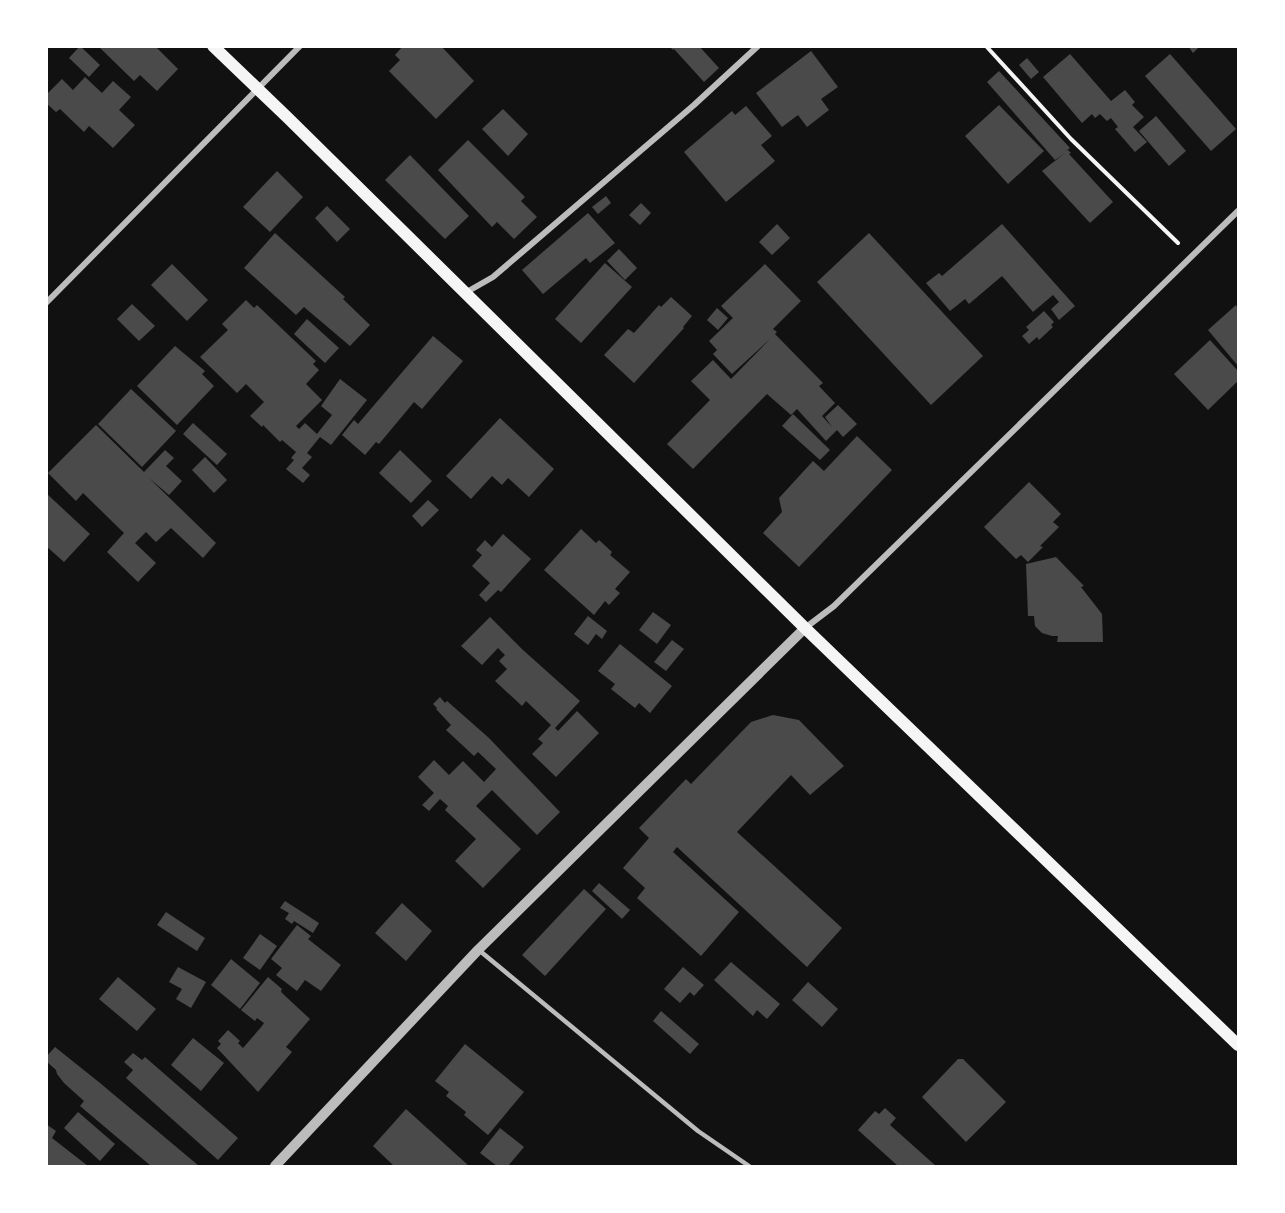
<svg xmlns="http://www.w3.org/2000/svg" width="1285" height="1213" viewBox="0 0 1285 1213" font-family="Lato,sans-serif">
  <rect width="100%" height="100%" fill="#111"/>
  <g fill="#4a4a4a">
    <polygon points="80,46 100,65 89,77 69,58"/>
    <polygon points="98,46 155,46 178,69 157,91 140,75 134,81"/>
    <polygon points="403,46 441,46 474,81 436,119 389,71 400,60 395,55"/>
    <polygon points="669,46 699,46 719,68 704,82 674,49 673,50"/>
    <polygon points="1188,46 1200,46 1193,53"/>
    <polygon points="811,51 838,87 821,99 829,110 807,127 798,115 782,127 756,93"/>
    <polygon points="1070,54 1111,101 1125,90 1135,102 1132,105 1144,117 1133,127 1147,142 1135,152 1115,129 1118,127 1111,118 1107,121 1100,114 1095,118 1092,114 1082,123 1043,77"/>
    <polygon points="1170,54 1236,129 1211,151 1145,76"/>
    <polygon points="1027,58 1039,72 1031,79 1019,65"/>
    <polygon points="999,71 1070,148 1066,151 1068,150 1071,153 1069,154 1113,202 1090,223 1042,171 1065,153 1055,160 987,82"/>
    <polygon points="85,77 102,93 113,81 131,97 119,110 135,125 113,148 89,126 84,132 60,109 56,112 46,103 46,95 62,79 73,90"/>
    <polygon points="999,105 1044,151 1008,184 965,136"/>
    <polygon points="746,106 772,136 761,145 775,161 726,202 684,152 732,111 735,115"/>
    <polygon points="503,109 528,134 508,156 482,129"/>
    <polygon points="1156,116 1186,151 1169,166 1139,131"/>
    <polygon points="468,140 525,197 521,201 537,217 514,239 497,222 492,227 438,170"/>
    <polygon points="410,155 469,216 445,239 385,180"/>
    <polygon points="277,171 303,197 270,232 243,207"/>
    <polygon points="606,196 611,203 598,214 592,207"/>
    <polygon points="641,203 651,213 640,225 629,215"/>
    <polygon points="327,206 350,229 337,242 315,218"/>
    <polygon points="588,213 615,243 590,263 586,258 543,294 522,270"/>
    <polygon points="777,224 790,238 772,255 759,242"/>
    <polygon points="1002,224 1075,306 1059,320 1051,309 1059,302 1053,295 1033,312 1002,276 969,304 965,299 950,311 926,283 939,273 942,276"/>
    <polygon points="275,233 345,297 343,299 370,325 350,346 304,307 296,315 244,268"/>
    <polygon points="869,233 983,356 931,405 817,282"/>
    <polygon points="619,249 637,268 625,280 607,261"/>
    <polygon points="605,263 632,287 581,343 555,319"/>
    <polygon points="172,264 208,300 187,321 151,285"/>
    <polygon points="765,264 801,301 773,329 777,332 775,334 823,383 819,386 835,403 822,416 832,427 825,417 838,405 857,424 843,437 837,430 826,441 797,409 791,415 767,394 693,469 667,444 710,400 691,381 713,360 731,379 770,339 732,374 713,354 717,350 709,341 733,318 721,306"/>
    <polygon points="671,297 692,316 683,327 684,328 634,383 604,355 628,329 634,333 659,305 661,307"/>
    <polygon points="246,300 254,308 257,305 316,361 313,364 319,370 306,384 322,400 296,426 299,429 305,423 317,434 324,425 332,415 321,406 340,379 367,400 331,445 320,437 307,453 312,457 302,468 310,475 303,483 286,469 294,460 291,458 296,452 282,440 280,442 263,425 262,427 250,416 264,402 246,384 237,393 200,357 228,330 222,324"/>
    <polygon points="132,304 155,326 139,341 117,319"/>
    <polygon points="1236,305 1238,309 1238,366 1208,330"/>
    <polygon points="717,308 728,318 718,330 707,320"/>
    <polygon points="1044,311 1054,322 1051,325 1053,327 1039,340 1037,337 1029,344 1022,336 1029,330 1026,327"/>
    <polygon points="307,319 339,348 325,363 294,334"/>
    <polygon points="433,336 463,361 422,409 414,402 379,444 376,442 365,455 342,435 354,420 358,424"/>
    <polygon points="1210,340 1238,371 1238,381 1208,410 1174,374"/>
    <polygon points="175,346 205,371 202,374 214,386 177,425 137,386"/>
    <polygon points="131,389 176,431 142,467 98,424"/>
    <polygon points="793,414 830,450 820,460 782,426"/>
    <polygon points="500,418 554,469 529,497 508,478 502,485 492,476 471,499 446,476"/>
    <polygon points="193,423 227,454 217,465 183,434"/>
    <polygon points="96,425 144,472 165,450 174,458 166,466 182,481 169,495 149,478 216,543 203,558 171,528 156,542 146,532 135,543 156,563 138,582 107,552 124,533 83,493 76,501 48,473"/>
    <polygon points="857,436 892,470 799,567 763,533 782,512 779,498 813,461 824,471"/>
    <polygon points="400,450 432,481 411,503 379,473"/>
    <polygon points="205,457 227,480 214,493 192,470"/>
    <polygon points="1029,482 1061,514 1053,522 1059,527 1040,546 1043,547 1028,562 1021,555 1016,559 984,527"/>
    <polygon points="46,493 90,534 64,562 46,546"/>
    <polygon points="428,500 439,510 422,527 412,516"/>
    <polygon points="581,529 596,543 599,540 612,552 610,555 630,572 615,589 620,593 609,605 605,601 594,615 544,570"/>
    <polygon points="503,534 531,559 501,592 498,590 486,602 479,595 490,583 472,566 482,555 476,550 485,540 492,547"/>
    <polygon points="1056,557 1084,586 1081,587 1102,614 1103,642 1057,642 1058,636 1052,636 1042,633 1035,626 1034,616 1028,616 1026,564"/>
    <polygon points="653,612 671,625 657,644 639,630"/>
    <polygon points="588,616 607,631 602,639 596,634 588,645 574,634"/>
    <polygon points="490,617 523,650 580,701 555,728 558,731 577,711 599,733 556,777 532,754 543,743 538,739 551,725 526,701 522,706 495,681 507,669 499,661 505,655 498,648 482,665 461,646"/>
    <polygon points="672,640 684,649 666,671 654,662"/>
    <polygon points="620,644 672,686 650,713 639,703 635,708 611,689 615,684 598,671"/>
    <polygon points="440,697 445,703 447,701 489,738 560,812 537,835 492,790 476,806 521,849 483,888 455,861 476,839 445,810 448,806 440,799 429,811 422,805 434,793 418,777 434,760 449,775 463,761 484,782 496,769 478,752 474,756 446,730 451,725 436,709 437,708 433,704"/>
    <polygon points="773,715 799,720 844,766 810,795 791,775 737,832 842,928 807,967 677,847 673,852 739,912 701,956 637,898 645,888 623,868 649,838 639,828 686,779 691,784 751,722"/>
    <polygon points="599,883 630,910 622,919 592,891"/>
    <polygon points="584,889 606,909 545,976 522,955"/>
    <polygon points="285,901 319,923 313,933 294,921 292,924 285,919 289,913 280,908"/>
    <polygon points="402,903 432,931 406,961 375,933"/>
    <polygon points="166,912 205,938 197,951 157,925"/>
    <polygon points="297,925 311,936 308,939 341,965 321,991 305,980 297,991 276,975 282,968 271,959"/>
    <polygon points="260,934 277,946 260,970 243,958"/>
    <polygon points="231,959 260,983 240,1009 211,985"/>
    <polygon points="731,962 780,1004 767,1019 757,1010 753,1016 714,980"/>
    <polygon points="178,967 206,982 191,1008 176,999 182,989 169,982"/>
    <polygon points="683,967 704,985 694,996 690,992 680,1003 664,989"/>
    <polygon points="118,977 156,1009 137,1031 99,999"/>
    <polygon points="268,977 282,989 281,991 282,993 310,1019 286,1047 292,1052 258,1092 217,1048 221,1044 218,1041 228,1030 240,1041 238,1043 243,1048 262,1026 264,1023 257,1018 255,1021 241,1010"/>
    <polygon points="808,982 838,1009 822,1027 792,1000"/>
    <polygon points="661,1011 699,1044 690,1054 653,1021"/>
    <polygon points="193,1038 224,1063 201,1091 171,1065"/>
    <polygon points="465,1044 524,1092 488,1135 464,1115 466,1112 446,1096 449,1092 435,1081"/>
    <polygon points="55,1047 100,1083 199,1166 151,1166 80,1106 84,1101 64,1083 57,1074 56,1070 46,1061 46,1057"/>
    <polygon points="133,1053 142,1060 145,1057 238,1138 218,1160 126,1078 133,1070 124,1062"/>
    <polygon points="958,1059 963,1059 1006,1102 966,1142 922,1097"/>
    <polygon points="885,1108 896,1118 890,1125 936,1166 898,1166 858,1130 875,1111 879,1114"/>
    <polygon points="406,1109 469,1166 394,1166 373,1146"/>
    <polygon points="78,1112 115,1144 100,1161 64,1128"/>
    <polygon points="46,1124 56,1131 52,1138 88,1166 46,1166"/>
    <polygon points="500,1128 524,1147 508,1166 497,1166 480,1153"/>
  </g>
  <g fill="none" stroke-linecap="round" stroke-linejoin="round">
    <polyline stroke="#f5f5f5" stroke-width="4" points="986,46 1071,139 1178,243"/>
    <polyline stroke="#bcbcbc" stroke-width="4.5" points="480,951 698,1131 749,1166"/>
    <g stroke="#bcbcbc" stroke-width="6">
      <polyline points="465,293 493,277 694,105 758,46"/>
      <polyline points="46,303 300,46"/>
      <polyline points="805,628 834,606 1238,211"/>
    </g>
    <polyline stroke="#bcbcbc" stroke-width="10" points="275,1166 478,950 805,628"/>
    <polyline stroke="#f5f5f5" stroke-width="12" points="213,46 288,118 805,628 1238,1045"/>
  </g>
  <rect width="1285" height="1213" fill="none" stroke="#ffffff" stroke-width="96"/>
</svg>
